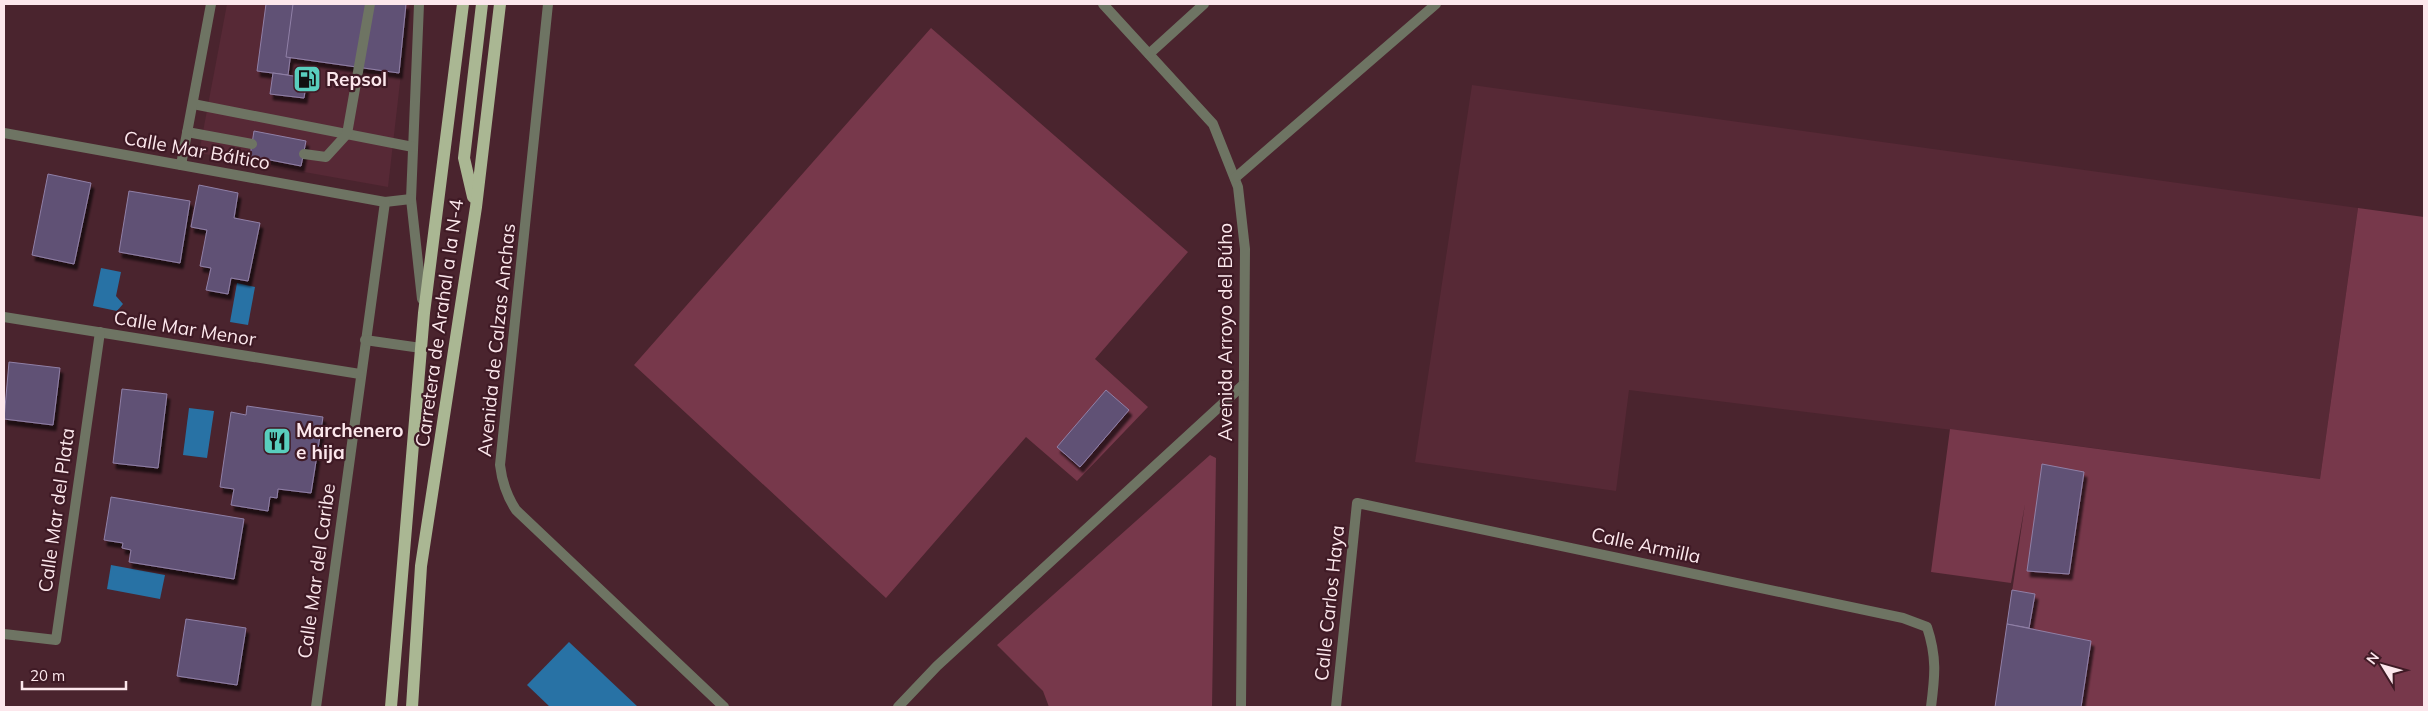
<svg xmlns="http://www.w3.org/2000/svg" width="2428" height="711" viewBox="0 0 2428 711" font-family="Mulish,sans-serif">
  <defs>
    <filter id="shadow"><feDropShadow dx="3" dy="5.5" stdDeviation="1" flood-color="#0009"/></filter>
  </defs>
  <rect width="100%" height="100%" fill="#4a242e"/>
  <g fill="#572936">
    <polygon points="227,4 409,4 388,187 199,153"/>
    <polygon points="1472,85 2358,208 2320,479 2034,440 1629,390 1616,491 1415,462"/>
  </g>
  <g fill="#77384b">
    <polygon points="931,28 1188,252 1095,359 1148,407 1077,481 1026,437 886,598 634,365"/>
    <polygon points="2358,208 2424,217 2424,707 1995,707 2025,504 2011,583 1931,572 1950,429 2320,479"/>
    <polygon points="1210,455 1216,458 1212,707 1049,707 1043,691 997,645"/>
  </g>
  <g fill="#2872a5">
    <polygon points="101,268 121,272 116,296 123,304 117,311 93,306"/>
    <polygon points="237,283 255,287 248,325 230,322"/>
    <polygon points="189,408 214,411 207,458 183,455"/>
    <polygon points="111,565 165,575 160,599 107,589"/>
    <polygon points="569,642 638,707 550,707 527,685"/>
  </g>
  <g fill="#605175" stroke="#9080a7" filter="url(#shadow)">
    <polygon points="266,4 297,4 288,75 257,71"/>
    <polygon points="293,4 406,4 399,73 286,57"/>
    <polygon points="273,73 307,78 304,98 270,94"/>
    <polygon points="254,131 306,141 301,166 250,156"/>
    <polygon points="48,174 91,183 74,264 32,255"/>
    <polygon points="199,185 238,193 234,218 260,223 248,281 231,278 228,294 206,290 211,268 200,266 207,230 191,227"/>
    <polygon points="129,191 190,201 180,263 119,252"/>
    <polygon points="9,362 60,368 53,425 4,419"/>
    <polygon points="122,389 167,394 158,468 113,463"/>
    <polygon points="1106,390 1129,410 1080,467 1057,447"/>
    <polygon points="247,406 323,417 311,493 278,489 277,498 270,497 268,511 231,505 234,489 220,487 231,412 246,415"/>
    <polygon points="2042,464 2084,472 2069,574 2027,571"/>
    <polygon points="111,497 244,519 234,579 129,562 131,550 122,548 123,543 104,540"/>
    <polygon points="2012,590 2035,594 2029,628 2007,624"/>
    <polygon points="186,619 246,628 237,685 177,676"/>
    <polygon points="2007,624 2091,641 2081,707 1995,707"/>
  </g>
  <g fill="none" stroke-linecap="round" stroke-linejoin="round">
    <g stroke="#6e7463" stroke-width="10">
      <polyline points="419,4 411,199 422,299"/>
      <polyline points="193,104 413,147"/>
      <polyline points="187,132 252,144"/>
      <polyline points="304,154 326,157 347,134 370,4"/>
      <polyline points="181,165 211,4"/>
      <polyline points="385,202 411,199"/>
    </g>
    <g stroke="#6e7463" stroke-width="10">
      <path d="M 548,4 L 500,465 C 502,482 506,495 516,510 L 724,707"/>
      <polyline points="1103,4 1213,124 1238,187 1245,249 1241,707"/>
      <polyline points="1149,54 1204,4"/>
      <polyline points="4,133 385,202 316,707"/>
      <polyline points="1235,178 1436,4"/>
      <polyline points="4,317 360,374"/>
      <polyline points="365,340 421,348"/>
      <polyline points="4,634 56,640 100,332"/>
      <polyline points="898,707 937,666 1243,385"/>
      <path d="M 1336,707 L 1357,503 L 1903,618 L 1927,627 C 1937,657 1935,676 1931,707"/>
    </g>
    <g stroke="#aab793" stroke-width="12">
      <polyline points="473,197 464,158 482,4"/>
      <polyline points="391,707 424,313 463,4"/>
      <polyline points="412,707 421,566 476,207 500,4"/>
    </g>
  </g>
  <defs>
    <symbol id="fuel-square" viewBox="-11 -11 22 22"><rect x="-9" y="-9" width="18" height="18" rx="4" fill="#59cebe" stroke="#3f1a25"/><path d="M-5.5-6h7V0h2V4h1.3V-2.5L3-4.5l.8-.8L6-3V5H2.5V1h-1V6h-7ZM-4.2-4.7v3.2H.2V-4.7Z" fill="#111"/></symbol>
    <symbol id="restaurant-square" viewBox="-11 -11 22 22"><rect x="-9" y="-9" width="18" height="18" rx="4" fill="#59cebe" stroke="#3f1a25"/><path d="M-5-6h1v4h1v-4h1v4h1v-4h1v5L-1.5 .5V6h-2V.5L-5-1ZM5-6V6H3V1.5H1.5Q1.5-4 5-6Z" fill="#111"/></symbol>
  </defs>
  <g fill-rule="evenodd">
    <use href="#fuel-square" x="291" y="63" width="32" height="32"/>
    <use href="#restaurant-square" x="261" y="425" width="32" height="32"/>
  </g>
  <g text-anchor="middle" stroke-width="4.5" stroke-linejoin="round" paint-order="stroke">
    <g font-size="19" font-weight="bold" fill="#fce7ec" stroke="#3f1a25" text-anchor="start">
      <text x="326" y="86">Repsol</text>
      <text x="296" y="437">Marchenero<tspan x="296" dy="22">e hija</tspan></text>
    </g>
    <g font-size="19" fill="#fce7ec" stroke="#3f1a25">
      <text transform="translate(197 150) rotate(10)" y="7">Calle Mar Báltico</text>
      <text transform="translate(439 323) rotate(-82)" y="7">Carretera de Arahal a la N-4</text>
      <text transform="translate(185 328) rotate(9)" y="7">Calle Mar Menor</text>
      <text transform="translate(1225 332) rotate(-90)" y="7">Avenida Arroyo del Búho</text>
      <text transform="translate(496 340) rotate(-84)" y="7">Avenida de Calzas Anchas</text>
      <text transform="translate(56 510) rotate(-82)" y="7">Calle Mar del Plata</text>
      <text transform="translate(1646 545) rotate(12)" y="7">Calle Armilla</text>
      <text transform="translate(316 571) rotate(-82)" y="7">Calle Mar del Caribe</text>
      <text transform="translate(1329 603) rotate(-84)" y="7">Calle Carlos Haya</text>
    </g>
  </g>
  <rect width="2428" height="711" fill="none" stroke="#fce7ec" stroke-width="10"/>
  <g transform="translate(2383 666) rotate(307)" stroke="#3f1a25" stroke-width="4" paint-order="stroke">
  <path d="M0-4L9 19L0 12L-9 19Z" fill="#fce7ec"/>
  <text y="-8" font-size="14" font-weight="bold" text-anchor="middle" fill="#fce7ec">N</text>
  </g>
  <path d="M22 681v8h104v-8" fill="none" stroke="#fce7ec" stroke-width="2.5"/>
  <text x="30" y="681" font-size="15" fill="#fce7ec" stroke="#3f1a25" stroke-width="4" paint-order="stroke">20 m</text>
</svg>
